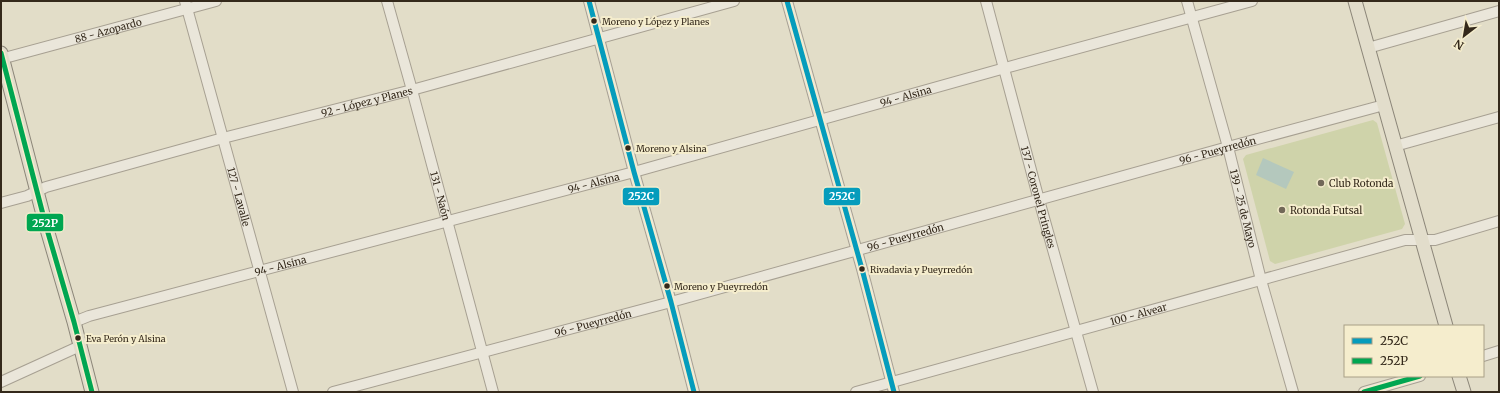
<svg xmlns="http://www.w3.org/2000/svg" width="1500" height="393" viewBox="0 0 1500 393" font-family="Merriweather,serif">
  <rect width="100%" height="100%" fill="#e2ddc8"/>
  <polygon fill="#cfd3aa" points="1373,120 1377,123 1405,224 1402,229 1275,264 1270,261 1243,159 1246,155"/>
  <polygon fill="#b4c8bd" points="1263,158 1294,172 1286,189 1256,175"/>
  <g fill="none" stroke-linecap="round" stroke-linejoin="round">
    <defs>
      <g id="minor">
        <path id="s1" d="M 185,1 L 293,392"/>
        <path id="s2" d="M 387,1 L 412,90 L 493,392"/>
        <polyline points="589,1 634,172 671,302 694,392"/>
        <polyline points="787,1 862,269 894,392"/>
        <path id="s3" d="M 986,1 L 1039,200 L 1093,392"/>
        <path id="s4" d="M 1187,1 L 1228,147 L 1261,280 L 1293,392"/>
        <polyline points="1368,48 1499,11"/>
        <path id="s5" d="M 1,59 L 216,1"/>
        <polyline points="1395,146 1499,117"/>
        <path id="s6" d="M 1,203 L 27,196 L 46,187 L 223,138 L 412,90 L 734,1"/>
        <path id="s7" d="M 74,322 L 89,316 L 634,172 L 1005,68 L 1252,1"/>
        <polyline points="1483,356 1499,351"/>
        <polyline points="1,382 80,346"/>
        <path id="s8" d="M 333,392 L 671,302 L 1228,147 L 1384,105"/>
        <path id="s9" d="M 856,392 L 1405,240 L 1435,240 L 1499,221"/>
        <polyline points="1364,392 1420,376"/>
      </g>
      <g id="major">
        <polyline points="1355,1 1446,326"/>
        <polyline points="1,53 46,226 74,322 92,392"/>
        <polyline points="1459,376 1464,392"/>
      </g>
    </defs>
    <use href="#minor" stroke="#a7a092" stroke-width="12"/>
    <use href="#major" stroke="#8c8679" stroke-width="15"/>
    <use href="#minor" stroke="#eae6da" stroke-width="10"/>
    <use href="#major" stroke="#e2ddcb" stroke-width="13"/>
    <defs>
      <g id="bus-1">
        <polyline points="589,1 634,172 671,302 694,392"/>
        <polyline points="787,1 862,269 894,392"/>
      </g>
      <g id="bus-2">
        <polyline points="1,53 46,226 74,322 92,392"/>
        <polyline points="1364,392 1420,376"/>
      </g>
    </defs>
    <use href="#bus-1" stroke="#f5edcd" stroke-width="8"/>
    <use href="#bus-2" stroke="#f5edcd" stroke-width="8"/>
    <use href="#bus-1" stroke="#059cbc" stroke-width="5"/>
    <use href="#bus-2" stroke="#00a651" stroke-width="5"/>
  </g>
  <g fill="#34291b" stroke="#f5edcd" stroke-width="1.5">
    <circle cx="594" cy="21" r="3.5"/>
    <circle cx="628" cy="148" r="3.5"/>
    <circle cx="862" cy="269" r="3.5"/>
    <circle cx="667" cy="286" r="3.5"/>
    <circle cx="78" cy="338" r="3.5"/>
  </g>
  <g fill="#716858" stroke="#f5edcd" stroke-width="1.5">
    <circle cx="1321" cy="183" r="4"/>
    <circle cx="1282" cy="210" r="4"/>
  </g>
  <g text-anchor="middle" stroke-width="4" stroke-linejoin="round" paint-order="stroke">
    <g font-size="9" fill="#34291b" stroke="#f5edcd" text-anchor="start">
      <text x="602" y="25">Moreno y López y Planes</text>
      <text x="636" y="152">Moreno y Alsina</text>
      <text x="870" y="273">Rivadavia y Pueyrredón</text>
      <text x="674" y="290">Moreno y Pueyrredón</text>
      <text x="86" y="342">Eva Perón y Alsina</text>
    </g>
    <g font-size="10" fill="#34291b" stroke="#f5edcd">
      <text dy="4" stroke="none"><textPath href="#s5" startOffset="111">88 - Azopardo</textPath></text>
      <text dy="4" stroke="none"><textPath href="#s7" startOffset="862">94 - Alsina</textPath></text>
      <text dy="4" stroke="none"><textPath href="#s6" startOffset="380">92 - López y Planes</textPath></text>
      <text dy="4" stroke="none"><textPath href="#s8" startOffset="917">96 - Pueyrredón</textPath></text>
      <text dy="4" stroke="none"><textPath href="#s7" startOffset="538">94 - Alsina</textPath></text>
      <text dy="4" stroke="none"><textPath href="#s2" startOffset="202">131 - Naón</textPath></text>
      <text dy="4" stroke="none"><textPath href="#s1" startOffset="203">127 - Lavalle</textPath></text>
      <text dy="4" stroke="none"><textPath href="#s3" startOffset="203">137 - Coronel Pringles</textPath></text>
      <text dy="4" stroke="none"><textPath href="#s4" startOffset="215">139 - 25 de Mayo</textPath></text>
      <text dy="4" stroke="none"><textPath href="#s8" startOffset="593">96 - Pueyrredón</textPath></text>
      <text dy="4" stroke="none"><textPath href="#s7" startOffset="214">94 - Alsina</textPath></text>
      <text dy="4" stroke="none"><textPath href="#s9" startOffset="293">100 - Alvear</textPath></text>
      <text dy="4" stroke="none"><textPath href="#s8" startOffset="269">96 - Pueyrredón</textPath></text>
    </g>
    <g font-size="10" fill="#34291b" stroke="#f5edcd" text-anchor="start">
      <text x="1329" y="187">Club Rotonda</text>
      <text x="1290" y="214">Rotonda Futsal</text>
    </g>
  </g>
  <g stroke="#f5edcd" stroke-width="1.5">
    <rect x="823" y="187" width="38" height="19" rx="4" fill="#059cbc"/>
    <rect x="622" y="187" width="38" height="19" rx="4" fill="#059cbc"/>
    <rect x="26" y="213" width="38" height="19" rx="4" fill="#00a651"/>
  </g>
  <g font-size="11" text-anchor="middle" font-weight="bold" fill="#fff">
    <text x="842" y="200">252C</text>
    <text x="641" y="200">252C</text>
    <text x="45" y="227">252P</text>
  </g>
  <rect width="1500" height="393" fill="none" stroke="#34291b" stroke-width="4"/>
  <rect x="1344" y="325" width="140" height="52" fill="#f5edcd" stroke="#a89f86"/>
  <rect x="1352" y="338" width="20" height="6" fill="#059cbc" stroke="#a89f86"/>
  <text x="1380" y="345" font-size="12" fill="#34291b">252C</text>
  <rect x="1352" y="358" width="20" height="6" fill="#00a651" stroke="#a89f86"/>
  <text x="1380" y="365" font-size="12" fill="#34291b">252P</text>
  <g transform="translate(1464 36) rotate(211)" stroke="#f5edcd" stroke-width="3" paint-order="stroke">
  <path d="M0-3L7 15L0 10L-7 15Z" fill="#34291b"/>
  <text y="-6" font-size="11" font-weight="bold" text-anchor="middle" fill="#34291b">N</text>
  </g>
</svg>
